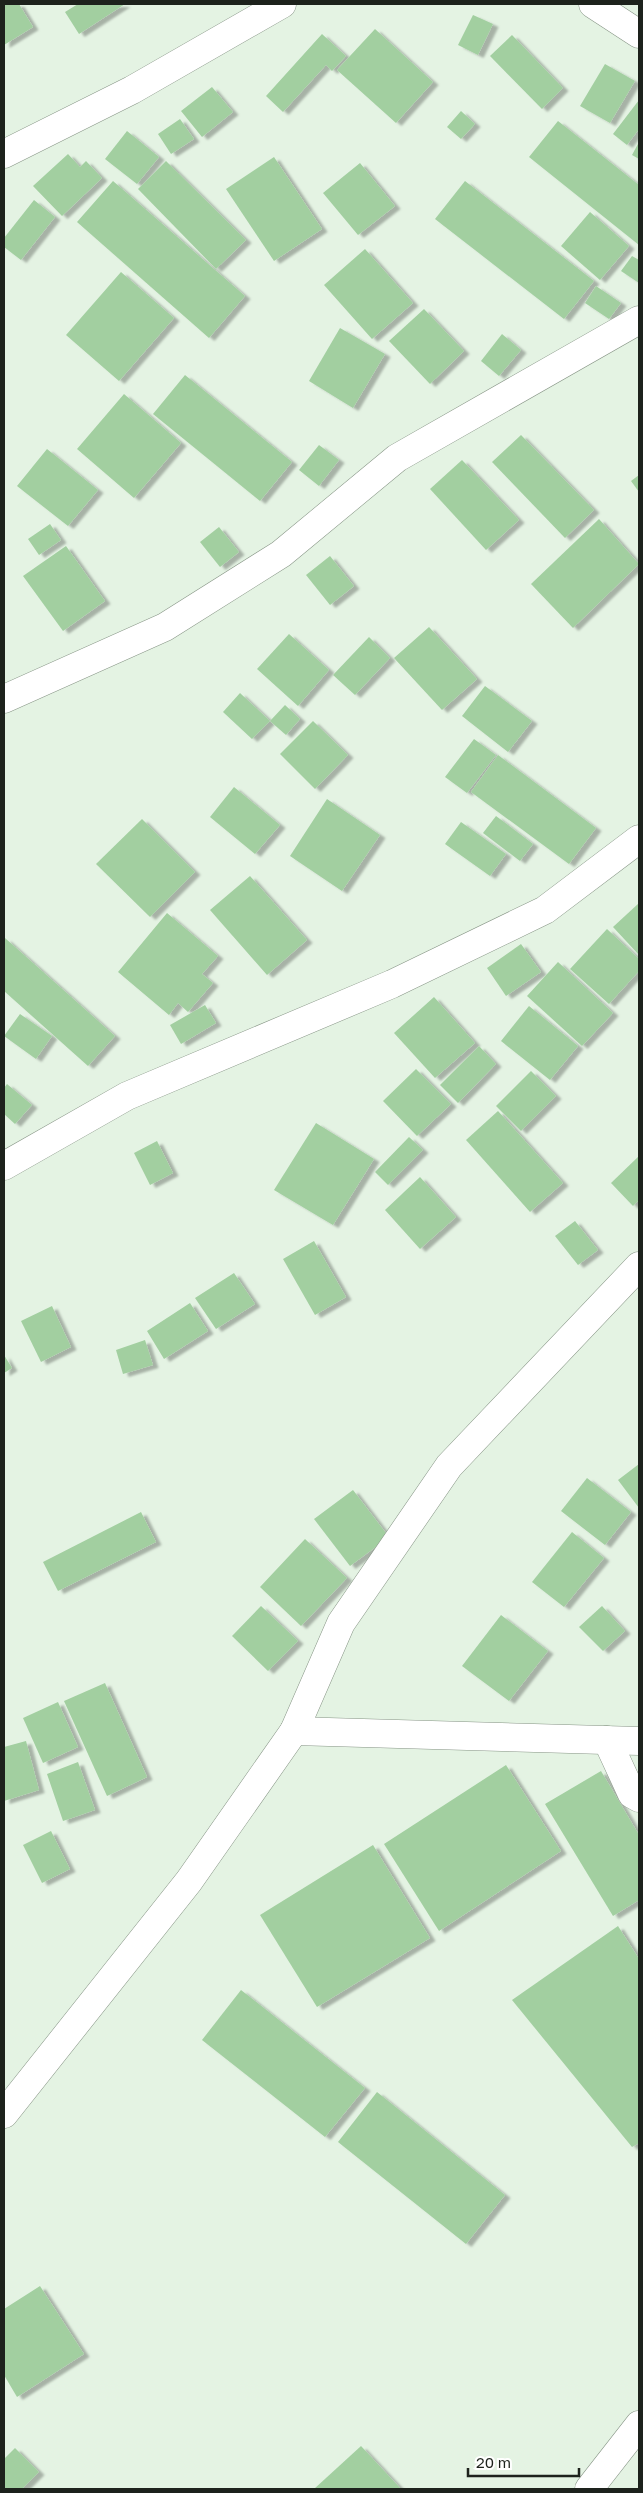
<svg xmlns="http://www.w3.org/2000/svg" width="643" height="2493" viewBox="0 0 643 2493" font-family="'Golos Text',sans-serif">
  <defs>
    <filter id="shadow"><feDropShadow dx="5.5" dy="3" stdDeviation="1" flood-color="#0004"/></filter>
  </defs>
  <rect width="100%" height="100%" fill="#e4f3e3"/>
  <g fill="#a2cfa0" filter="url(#shadow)">
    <polygon points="4,4 19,4 33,27 4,45"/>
    <polygon points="78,4 125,4 79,34 65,12"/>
    <polygon points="473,15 493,24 478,55 458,45"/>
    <polygon points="375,29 433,82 396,123 337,70"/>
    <polygon points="322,34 346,56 332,71 326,65 283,112 266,96"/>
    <polygon points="512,35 563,88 542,109 490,56"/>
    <polygon points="605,64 635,81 610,123 580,106"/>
    <polygon points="212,87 233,112 202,137 181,111"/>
    <polygon points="639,100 639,129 627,145 613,134"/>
    <polygon points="461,111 475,124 461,139 447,127"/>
    <polygon points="180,119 194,139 171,154 158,134"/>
    <polygon points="558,121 639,185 639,245 529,157"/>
    <polygon points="127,131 159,157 137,184 105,159"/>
    <polygon points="639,142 639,159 632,155"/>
    <polygon points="68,154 80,167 86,161 102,178 62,216 33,186"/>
    <polygon points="274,157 322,229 274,261 226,189"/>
    <polygon points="166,161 246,240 216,269 138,189"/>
    <polygon points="360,163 395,206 358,235 323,193"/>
    <polygon points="113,181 245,296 209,338 77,222"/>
    <polygon points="465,181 594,281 564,319 435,219"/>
    <polygon points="34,200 55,217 21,260 4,247 4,238"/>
    <polygon points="590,212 629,246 600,280 561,246"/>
    <polygon points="365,249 413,303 372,339 324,285"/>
    <polygon points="632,256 639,260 639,283 621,271"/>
    <polygon points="121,272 174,318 119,381 66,335"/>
    <polygon points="596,286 621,303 609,319 585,303"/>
    <polygon points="424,309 464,351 430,384 389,341"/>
    <polygon points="340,328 385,354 353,408 309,381"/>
    <polygon points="502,334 521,350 499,376 481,361"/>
    <polygon points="185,375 292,462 260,501 153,414"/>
    <polygon points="124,394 181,443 134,498 77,449"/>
    <polygon points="521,435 594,510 565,538 492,462"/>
    <polygon points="319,445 339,460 319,486 299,470"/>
    <polygon points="47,449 98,490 68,526 17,486"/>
    <polygon points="462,460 519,520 486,550 430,489"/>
    <polygon points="639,475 639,492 631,481"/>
    <polygon points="599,519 639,564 573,628 531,584"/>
    <polygon points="50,524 61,540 39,555 28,539"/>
    <polygon points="219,527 239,552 220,567 200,542"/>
    <polygon points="66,546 105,601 63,631 23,576"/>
    <polygon points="330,556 354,586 330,605 306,575"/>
    <polygon points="429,627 477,679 442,710 394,658"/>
    <polygon points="289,634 329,670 298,706 257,669"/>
    <polygon points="369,637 390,658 355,695 333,675"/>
    <polygon points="485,686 532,721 508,752 462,716"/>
    <polygon points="240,693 270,721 252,739 223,712"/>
    <polygon points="285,705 300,719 286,735 270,721"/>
    <polygon points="313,721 348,755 315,789 280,754"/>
    <polygon points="474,739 496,755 467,793 445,777"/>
    <polygon points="498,755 596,828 569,864 471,792"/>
    <polygon points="234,787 280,825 255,854 210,817"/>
    <polygon points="327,799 380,835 342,891 290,856"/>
    <polygon points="496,816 533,844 520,861 483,833"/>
    <polygon points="142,819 195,872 150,917 96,864"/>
    <polygon points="461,822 506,854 490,876 445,844"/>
    <polygon points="250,876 307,940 267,975 210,910"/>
    <polygon points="639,903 639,955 613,927"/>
    <polygon points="167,913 218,956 202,974 213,983 188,1012 178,1003 169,1015 118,972"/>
    <polygon points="607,929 639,959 639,971 609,1004 570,969"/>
    <polygon points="5,938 115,1036 88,1066 4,991"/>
    <polygon points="521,944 541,972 506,996 487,968"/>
    <polygon points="558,962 613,1013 582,1046 527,996"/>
    <polygon points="434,997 475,1043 435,1078 394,1033"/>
    <polygon points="205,1005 216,1023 181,1044 170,1025"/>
    <polygon points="529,1006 578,1046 550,1080 501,1041"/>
    <polygon points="20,1014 52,1036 36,1059 4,1036"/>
    <polygon points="479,1046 496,1064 458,1103 440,1085"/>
    <polygon points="416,1069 451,1104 417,1136 383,1101"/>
    <polygon points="531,1071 556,1096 521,1131 496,1106"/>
    <polygon points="7,1084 32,1105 15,1124 4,1114 4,1088"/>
    <polygon points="498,1111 563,1183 530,1212 466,1140"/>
    <polygon points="316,1123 374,1159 333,1225 274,1190"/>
    <polygon points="409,1137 423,1150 388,1185 375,1172"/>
    <polygon points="157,1141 173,1173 150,1185 134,1153"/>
    <polygon points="639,1156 639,1200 633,1206 611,1183"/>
    <polygon points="420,1177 456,1217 420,1249 385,1210"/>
    <polygon points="575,1221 598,1250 578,1265 555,1236"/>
    <polygon points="314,1241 346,1297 315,1315 283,1259"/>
    <polygon points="234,1273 255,1304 216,1329 195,1298"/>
    <polygon points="190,1303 208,1331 164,1359 147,1331"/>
    <polygon points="52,1306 71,1347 41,1362 21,1321"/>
    <polygon points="145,1340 153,1365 123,1374 116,1350"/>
    <polygon points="4,1355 12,1368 4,1373"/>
    <polygon points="639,1464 639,1508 618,1480"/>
    <polygon points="587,1478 631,1512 605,1545 561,1511"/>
    <polygon points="353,1490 389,1537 350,1566 314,1519"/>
    <polygon points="141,1512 156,1542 58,1591 43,1562"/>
    <polygon points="572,1532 604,1558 564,1607 532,1582"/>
    <polygon points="305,1539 347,1578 301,1626 260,1587"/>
    <polygon points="261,1606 298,1641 268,1671 232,1636"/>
    <polygon points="602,1606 625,1631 603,1651 579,1627"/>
    <polygon points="501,1615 548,1651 509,1701 462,1666"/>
    <polygon points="105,1683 147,1777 107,1796 64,1701"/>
    <polygon points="58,1702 78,1747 43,1763 23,1718"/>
    <polygon points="26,1741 39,1790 4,1801 4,1747"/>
    <polygon points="78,1762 95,1810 63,1821 47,1774"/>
    <polygon points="506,1765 561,1851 439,1931 384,1844"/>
    <polygon points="601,1771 639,1835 639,1900 613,1916 545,1804"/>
    <polygon points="51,1831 70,1869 42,1883 23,1845"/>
    <polygon points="373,1845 430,1938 317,2007 260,1915"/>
    <polygon points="618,1926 639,1959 639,2143 632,2147 512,2000"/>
    <polygon points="241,1990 365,2088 325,2137 202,2040"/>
    <polygon points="377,2092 505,2195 466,2244 338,2142"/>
    <polygon points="40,2286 84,2354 17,2397 4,2375 4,2309"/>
    <polygon points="361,2446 401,2489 314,2489"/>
    <polygon points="15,2448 39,2472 22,2489 4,2489 4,2459"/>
  </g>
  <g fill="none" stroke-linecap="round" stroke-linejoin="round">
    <defs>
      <g id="street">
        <polyline points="593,4 639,34"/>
        <polyline points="4,154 132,90 282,4"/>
        <polyline points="4,699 165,627 281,554 397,458 639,320"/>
        <polyline points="4,1166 127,1096 392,984 545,910 639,839"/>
        <polyline points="294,1731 639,1741"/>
        <polyline points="607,1740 632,1794 639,1798"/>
        <polyline points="4,2114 189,1881 294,1731 341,1623 449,1466 639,1266"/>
        <polyline points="589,2489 639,2425"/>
      </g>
    </defs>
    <use href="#street" stroke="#879586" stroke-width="29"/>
    <use href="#street" stroke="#fff" stroke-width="28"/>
  </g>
  <rect width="643" height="2493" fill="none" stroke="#1d221c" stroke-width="10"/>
  <path d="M468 2468v8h111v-8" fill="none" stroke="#1d221c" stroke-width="2.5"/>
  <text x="476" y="2468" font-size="15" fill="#1d221c" stroke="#ffffff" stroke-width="4" paint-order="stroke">20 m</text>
</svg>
